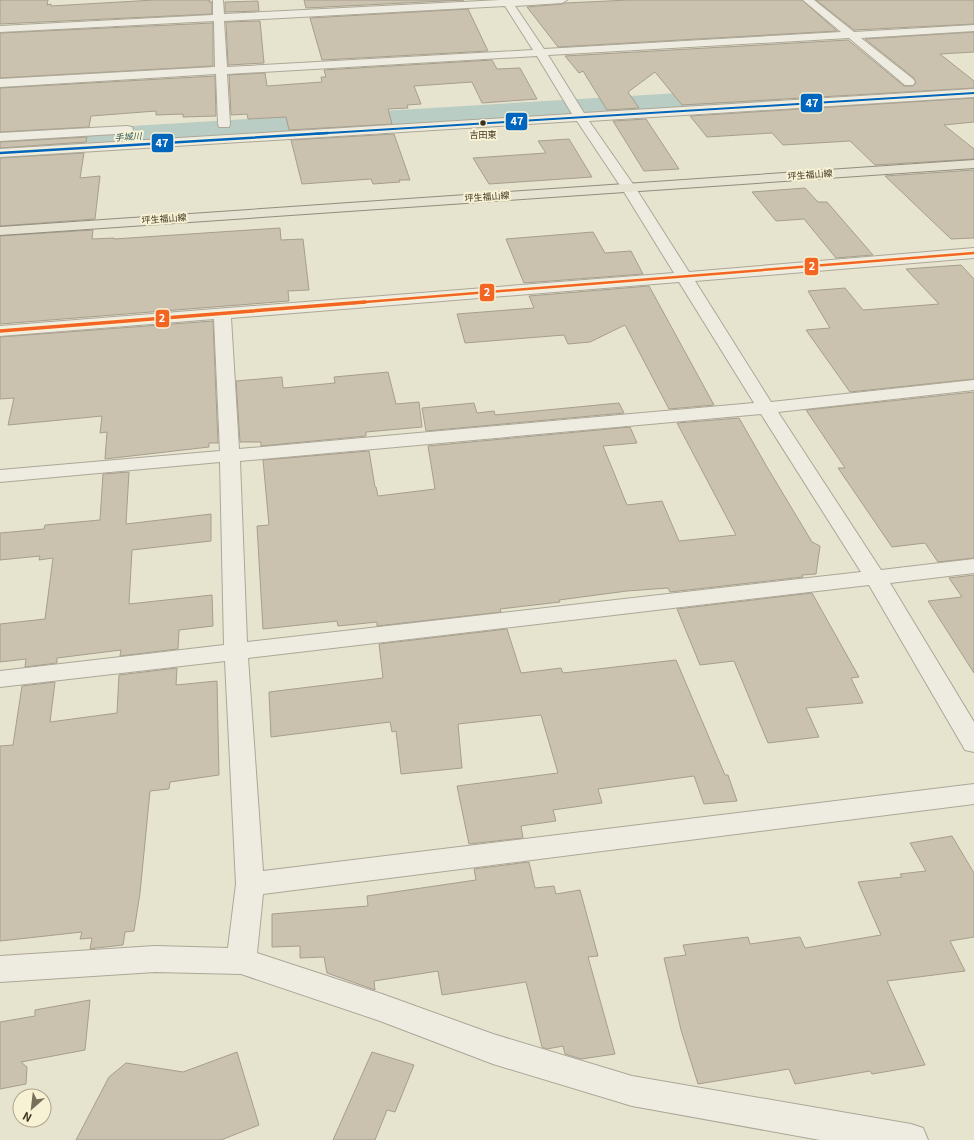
<svg xmlns="http://www.w3.org/2000/svg" width="974" height="1140" viewBox="0 0 974 1140" font-family="Georgia,'Noto Sans JP',serif">
  <rect width="100%" height="100%" fill="#e6e3ce"/>
  <g fill="none" stroke-linecap="round" stroke-linejoin="round">
    <polygon fill="#b9cdc4" fill-rule="evenodd" points="763,88 775,91 780,98 775,105 763,108 0,156 0,134"/>
  </g>
  <g fill="#cac1af" stroke="#a79e8d">
    <polygon points="0,0 48,0 47,5 51,4 51,6 154,0 210,0 209,2 212,2 212,14 0,24"/>
    <polygon points="304,0 464,0 306,8"/>
    <polygon points="629,0 802,0 837,31 558,47 527,7 562,4 565,3"/>
    <polygon points="816,0 974,0 974,24 854,30"/>
    <polygon points="258,1 259,11 225,12 225,2"/>
    <polygon points="468,9 488,51 322,60 310,18"/>
    <polygon points="260,21 264,63 228,65 226,22"/>
    <polygon points="213,23 213,66 0,78 0,33"/>
    <polygon points="974,32 974,52 940,54 974,81 974,88 682,105 655,72 628,92 639,108 607,110 583,71 579,73 565,56 848,40 904,86 913,86 916,83 914,78 865,39"/>
    <polygon points="492,60 497,69 520,68 537,99 482,103 472,82 414,86 421,104 407,105 408,108 388,109 392,124 289,130 286,117 248,119 247,114 231,115 229,75 265,73 267,86 322,82 321,77 326,77 324,70"/>
    <polygon points="215,76 216,116 183,117 183,114 156,115 156,111 91,116 89,127 0,132 0,88"/>
    <polygon points="974,98 974,122 944,125 974,149 974,159 875,165 850,141 783,145 772,133 707,137 690,116"/>
    <polygon points="646,119 679,169 644,171 613,121"/>
    <polygon points="394,134 410,180 399,180 400,182 373,184 371,179 302,184 291,140"/>
    <polygon points="87,137 86,142 0,148 0,142"/>
    <polygon points="569,139 592,177 489,184 473,158 546,153 538,141"/>
    <polygon points="84,153 80,178 100,176 95,219 0,226 0,158"/>
    <polygon points="974,170 974,238 951,239 885,176"/>
    <polygon points="805,188 818,202 827,202 873,255 836,258 804,219 776,221 752,192"/>
    <polygon points="280,228 281,240 303,239 309,290 288,291 289,301 0,324 0,236 93,230 92,239 114,238 114,239"/>
    <polygon points="593,232 605,253 631,251 643,274 524,283 506,239"/>
    <polygon points="961,265 974,279 974,379 850,392 806,330 830,328 808,291 845,288 863,310 939,304 906,269"/>
    <polygon points="649,286 714,405 669,409 625,325 590,342 568,344 564,335 465,343 457,314 534,308 529,296"/>
    <polygon points="213,321 218,443 209,443 209,447 105,459 107,432 100,433 102,416 8,425 14,398 0,399 0,337"/>
    <polygon points="388,372 396,404 419,402 422,427 366,432 366,436 261,446 261,442 240,442 236,381 282,377 283,388 335,383 334,377"/>
    <polygon points="974,392 974,558 938,562 925,543 892,547 838,468 845,468 806,410"/>
    <polygon points="474,403 477,413 494,411 495,415 619,403 624,413 426,431 422,408"/>
    <polygon points="739,418 767,467 812,542 820,546 816,574 802,575 803,577 670,592 668,588 627,591 559,600 560,602 500,609 501,612 377,626 377,622 338,626 337,621 263,629 257,526 269,525 263,460 369,451 375,487 376,487 378,496 435,489 428,446 630,427 637,443 603,446 627,505 662,501 679,541 736,535 677,423"/>
    <polygon points="129,472 126,524 211,514 211,541 132,550 129,604 212,595 213,626 179,630 178,649 120,656 121,650 57,658 57,663 25,667 26,659 0,662 0,624 45,619 53,558 39,560 40,556 0,560 0,533 44,529 45,525 100,520 103,474"/>
    <polygon points="974,575 974,673 928,601 962,597 949,578"/>
    <polygon points="812,593 859,677 851,678 863,703 806,708 819,737 768,743 734,661 700,665 677,609"/>
    <polygon points="507,629 521,673 561,668 563,673 676,660 725,775 728,775 737,801 704,804 694,776 598,789 602,803 553,810 556,821 521,826 523,838 469,844 457,786 558,773 541,715 458,724 462,768 401,774 396,731 392,732 390,722 271,737 269,692 383,678 379,644"/>
    <polygon points="177,668 176,685 217,681 219,775 170,782 169,789 150,791 140,893 134,931 125,932 123,945 96,948 90,949 92,938 80,939 82,932 0,941 0,746 13,745 22,686 55,682 50,722 117,713 119,675"/>
    <polygon points="952,836 974,873 974,937 950,941 965,971 887,981 925,1065 872,1074 870,1071 795,1084 789,1069 698,1084 681,1030 664,958 686,955 683,945 748,937 750,944 800,937 805,948 881,935 858,882 902,877 900,874 926,871 910,843"/>
    <polygon points="529,862 535,888 554,886 556,894 580,890 598,956 588,957 615,1054 581,1059 565,1054 563,1046 547,1049 542,1047 526,982 442,995 438,971 374,981 375,990 327,973 324,957 300,958 300,946 272,947 272,914 368,906 367,896 476,880 474,869"/>
    <polygon points="90,1000 85,1050 21,1062 27,1067 26,1084 0,1089 0,1022 35,1016 35,1010"/>
    <polygon points="237,1052 259,1125 221,1140 76,1140 109,1077 126,1063 183,1072"/>
    <polygon points="372,1052 414,1065 395,1112 387,1110 375,1140 333,1140"/>
  </g>
  <g fill="none" stroke-linecap="round" stroke-linejoin="round">
    <defs>
      <g id="minor">
        <path d="M 213,0 L 223,0 L 224,14 L 501,0 L 567,0 L 562,3 L 515,6 L 544,49 L 841,32 L 803,0 L 814,0 L 854,32 L 974,25 L 974,31 L 861,38 L 913,79 L 915,82 L 913,85 L 905,85 L 849,38 L 548,55 L 584,113 L 974,89 L 974,97 L 589,121 L 635,187 L 689,272 L 974,248 L 974,258 L 695,281 L 771,402 L 974,380 L 974,390 L 778,412 L 881,570 L 974,559 L 974,573 L 890,583 L 974,722 L 974,752 L 965,750 L 869,585 L 248,658 L 263,871 L 974,784 L 974,804 L 263,894 L 257,953 L 382,994 L 493,1034 L 632,1076 L 911,1124 L 923,1128 L 928,1140 L 820,1140 L 632,1106 L 493,1064 L 380,1021 L 241,974 L 155,972 L 0,982 L 0,956 L 155,946 L 228,948 L 236,884 L 225,661 L 0,687 L 0,671 L 224,645 L 220,462 L 0,482 L 0,470 L 220,451 L 214,319 L 0,336 L 0,326 L 674,273 L 621,187 L 577,121 L 0,157 L 0,149 L 572,114 L 537,56 L 227,74 L 230,124 L 229,127 L 219,127 L 218,124 L 216,74 L 0,87 L 0,79 L 215,67 L 214,21 L 0,32 L 0,26 L 213,15 ZM 505,6 L 533,50 L 227,67 L 224,21 ZM 679,282 L 754,403 L 239,449 L 231,318 ZM 761,414 L 861,572 L 247,642 L 240,461 Z"/>
        <polygon points="127,126 132,127 133,130 132,133 0,141 0,133"/>
      </g>
      <polygon id="major" points="974,160 974,168 0,235 0,227"/>
    </defs>
    <use href="#minor" stroke="#aca797" stroke-width="2"/>
    <use href="#major" stroke="#918d7e" stroke-width="2"/>
    <use href="#minor" fill="#eeece1" fill-rule="evenodd"/>
    <use href="#major" fill="#e6e3d2" fill-rule="evenodd"/>
    <defs>
      <polyline id="bus-1-far1" points="312,134 974,93"/>
      <polyline id="bus-1" points="0,153 328,133"/>
      <polyline id="bus-2-far1" points="353,303 974,253"/>
      <polyline id="bus-2" points="0,331 365,302"/>
    </defs>
    <use href="#bus-1-far1" stroke="#f8f2d5" stroke-width="3.5"/>
    <use href="#bus-1" stroke="#f8f2d5" stroke-width="4.5"/>
    <use href="#bus-2-far1" stroke="#f8f2d5" stroke-width="4.5"/>
    <use href="#bus-2" stroke="#f8f2d5" stroke-width="6"/>
    <use href="#bus-1-far1" stroke="#0065bd" stroke-width="2"/>
    <use href="#bus-1" stroke="#0065bd" stroke-width="2.5"/>
    <use href="#bus-2-far1" stroke="#f26522" stroke-width="2.5"/>
    <use href="#bus-2" stroke="#f26522" stroke-width="3.5"/>
  </g>
  <circle fill="#3c301e" stroke="#f8f2d5" stroke-width="1.5" cx="483" cy="123" r="3.5"/>
  <g text-anchor="middle" stroke-width="4" stroke-linejoin="round" paint-order="stroke">
    <g font-size="9" fill="#3c301e" stroke="#f8f2d5">
      <text x="483" y="138">吉田東</text>
    </g>
    <g font-size="9" font-style="italic" fill="#2d5a5d" stroke="#f8f2d5">
      <text transform="translate(128 137) rotate(-4)" y="3">手城川</text>
    </g>
    <g font-size="9" fill="#3c301e" stroke="#f8f2d5">
      <text transform="translate(810 175) rotate(-4)" y="3">坪生福山線</text>
      <text transform="translate(487 197) rotate(-4)" y="3">坪生福山線</text>
      <text transform="translate(164 219) rotate(-4)" y="3">坪生福山線</text>
    </g>
  </g>
  <g stroke="#f8f2d5" stroke-width="1.5">
    <rect x="800" y="93" width="23" height="20" rx="4" fill="#0065bd"/>
    <rect x="505" y="112" width="23" height="19" rx="4" fill="#0065bd"/>
    <rect x="151" y="133" width="23" height="20" rx="4" fill="#0065bd"/>
    <rect x="804" y="257" width="15" height="19" rx="4" fill="#f26522"/>
    <rect x="479" y="283" width="16" height="19" rx="4" fill="#f26522"/>
    <rect x="155" y="309" width="15" height="19" rx="4" fill="#f26522"/>
  </g>
  <g font-size="11" text-anchor="middle" font-weight="bold" fill="#fff">
    <text x="812" y="107">47</text>
    <text x="517" y="125">47</text>
    <text x="162" y="147">47</text>
    <text x="812" y="270">2</text>
    <text x="487" y="296">2</text>
    <text x="162" y="322">2</text>
  </g>
  <g transform="translate(32 1108) rotate(208)"><circle r="19" fill="#f8f2d5" stroke="#ada48c"/>
  <path d="M0-3L7 15L0 10L-7 15Z" fill="#786f5c"/>
  <text y="-6" font-size="11" font-weight="bold" text-anchor="middle" fill="#3c301e">N</text>
  </g>
</svg>
